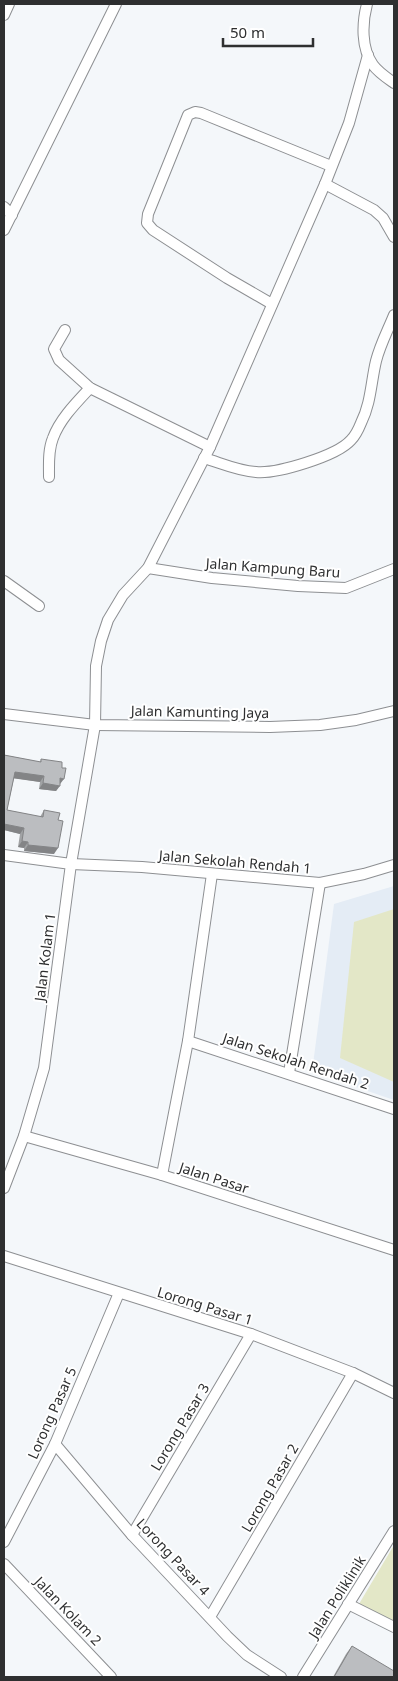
<svg xmlns="http://www.w3.org/2000/svg" width="398" height="1681" viewBox="0 0 398 1681" font-family="'Noto Sans',sans-serif">
  <rect width="100%" height="100%" fill="#f4f7fa"/>
  <polygon fill="#e4ecf5" points="394,886 394,1100 312,1072 334,904"/>
  <g fill="#e3e7c7">
    <polygon points="394,909 394,1082 340,1058 354,922"/>
    <polygon points="394,1545 394,1621 359,1604"/>
  </g>
  <g fill="none" stroke-linecap="round" stroke-linejoin="round">
    <defs>
      <g id="minor">
        <path d="M 367,4 C 362,23 361,48 373,65 C 378,72 387,78 394,83"/>
        <polyline points="4,15 9,4"/>
        <polyline points="325,184 374,210 383,218 394,237"/>
        <polyline points="4,207 12,215"/>
        <polyline points="4,230 116,4"/>
        <polyline points="272,304 227,278 153,230 147,223 148,214 188,115 195,112 201,113 331,166"/>
        <polyline points="65,330 54,349 59,360 90,388 210,447"/>
        <path d="M 204,458 C 221,463 238,471 256,472 C 277,474 337,456 351,440 C 355,436 359,428 361,423 C 371,403 371,382 376,361 C 380,345 388,330 394,315"/>
        <path d="M 49,477 C 49,464 48,450 53,438 C 60,419 76,403 90,388"/>
        <polyline points="148,568 212,578 298,586 346,588 394,569"/>
        <polyline points="4,581 39,606"/>
        <polyline points="4,714 95,725 270,727 320,725 356,720 394,711"/>
        <polyline points="4,855 71,864 142,867 320,883 364,874 394,865"/>
        <polyline points="188,1041 394,1109"/>
        <polyline points="289,1073 320,883"/>
        <polyline points="24,1136 162,1175 394,1250"/>
        <polyline points="162,1175 188,1041 212,874"/>
        <polyline points="4,1188 24,1136 44,1068 71,864 95,725 96,666 101,641 108,620 123,595 148,568 210,447 325,184 349,123 368,55"/>
        <polyline points="4,1256 251,1334 353,1373 394,1393"/>
        <polyline points="55,1444 132,1535 227,1636 247,1655 281,1677"/>
        <polyline points="132,1535 251,1334"/>
        <polyline points="4,1542 55,1444 119,1293"/>
        <polyline points="4,1564 111,1677"/>
        <polyline points="348,1604 394,1627"/>
        <polyline points="210,1617 353,1373"/>
        <polyline points="303,1677 394,1531"/>
      </g>
    </defs>
    <use href="#minor" stroke="#8d8f92" stroke-width="12"/>
    <use href="#minor" stroke="#fff" stroke-width="10"/>
  </g>
  <g fill="#a1a3a5">
    <polygon points="4,755 40,762 41,759 60,784 56,791 39,789 40,782 14,778 7,810 40,817 44,810 54,854 24,851 24,848 18,847 20,834 4,830"/>
    <polygon points="352,1646 394,1677 333,1677 346,1654"/>
  </g>
  <g fill="#838486">
    <polygon points="15,772 44,776 40,782 11,778"/>
    <polygon points="60,778 64,779 60,784"/>
    <polygon points="43,783 60,786 56,791 39,789"/>
    <polygon points="4,824 24,828 20,834 4,830"/>
    <polygon points="22,841 28,842 24,848 18,847"/>
    <polygon points="28,845 58,848 54,854 24,851"/>
  </g>
  <g fill="#bbbdc0" stroke="#838486">
    <polygon points="4,755 41,762 41,759 62,762 62,768 66,768 64,779 60,778 60,786 43,783 44,776 15,772 7,810 43,817 44,810 60,813 58,820 63,821 58,848 28,845 28,842 22,841 24,828 4,824"/>
    <polygon points="352,1646 394,1671 394,1677 334,1677"/>
  </g>
  <g text-anchor="middle" stroke-width="4" stroke-linejoin="round" paint-order="stroke">
    <g font-size="14" fill="#2e2f30" stroke="#fff">
      <text transform="translate(273 568) rotate(4)" y="5">Jalan Kampung Baru</text>
      <text transform="translate(200 712) rotate(1)" y="5">Jalan Kamunting Jaya</text>
      <text transform="translate(235 862) rotate(5)" y="5">Jalan Sekolah Rendah 1</text>
      <text transform="translate(45 957) rotate(-83)" y="5">Jalan Kolam 1</text>
      <text transform="translate(296 1061) rotate(18)" y="5">Jalan Sekolah Rendah 2</text>
      <text transform="translate(214 1178) rotate(18)" y="5">Jalan Pasar</text>
      <text transform="translate(205 1306) rotate(17)" y="5">Lorong Pasar 1</text>
      <text transform="translate(52 1413) rotate(-66)" y="5">Lorong Pasar 5</text>
      <text transform="translate(180 1427) rotate(-59)" y="5">Lorong Pasar 3</text>
      <text transform="translate(270 1488) rotate(-60)" y="5">Lorong Pasar 2</text>
      <text transform="translate(173 1557) rotate(47)" y="5">Lorong Pasar 4</text>
      <text transform="translate(337 1597) rotate(-58)" y="5">Jalan Poliklinik</text>
      <text transform="translate(68 1611) rotate(46)" y="5">Jalan Kolam 2</text>
    </g>
  </g>
  <rect width="398" height="1681" fill="none" stroke="#2e2f30" stroke-width="10"/>
  <path d="M223 38v8h90v-8" fill="none" stroke="#2e2f30" stroke-width="2.5"/>
  <text x="230" y="38" font-size="15" fill="#2e2f30" stroke="#ffffff" stroke-width="4" paint-order="stroke">50 m</text>
</svg>
